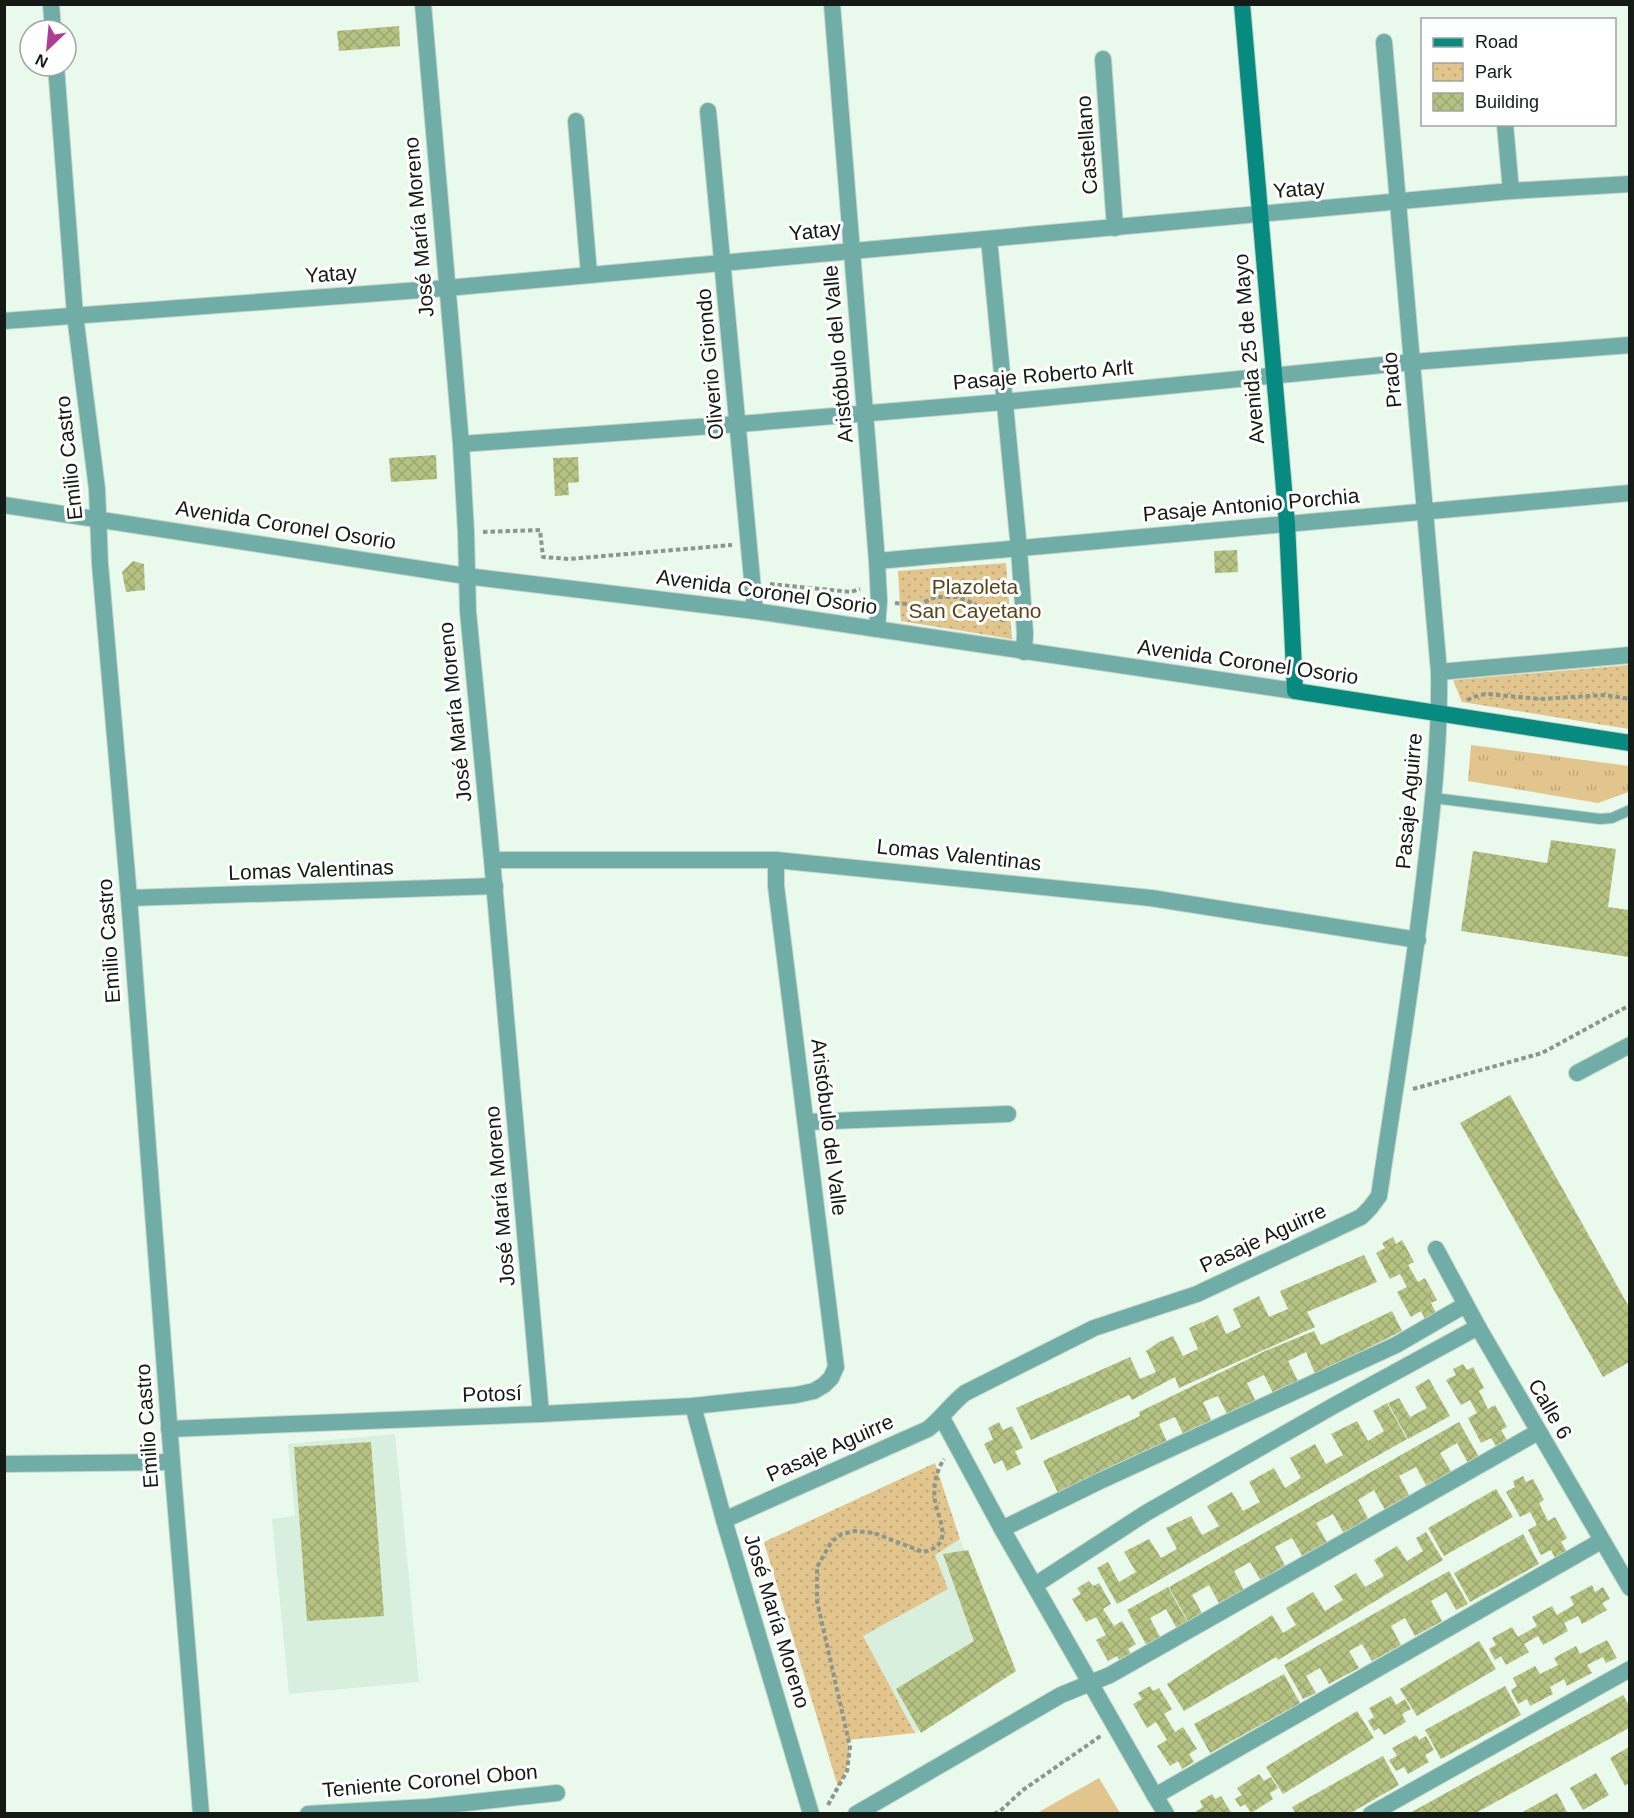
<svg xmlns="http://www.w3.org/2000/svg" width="1634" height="1818" viewBox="0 0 1634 1818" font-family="Helvetica,sans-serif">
  <defs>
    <pattern id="grass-tufts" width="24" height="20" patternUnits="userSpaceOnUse" patternTransform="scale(1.5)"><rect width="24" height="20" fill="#e2c48d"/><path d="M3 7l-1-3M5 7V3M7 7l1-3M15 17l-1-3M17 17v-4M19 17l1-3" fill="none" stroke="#c1a879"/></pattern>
    <pattern id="park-dots" width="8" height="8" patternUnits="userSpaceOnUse" patternTransform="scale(1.5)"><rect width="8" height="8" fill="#e2c48d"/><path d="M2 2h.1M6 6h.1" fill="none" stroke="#c1a879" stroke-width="1.8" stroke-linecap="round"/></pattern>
    <pattern id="building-cross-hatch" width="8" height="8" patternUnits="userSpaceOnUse" patternTransform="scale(1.5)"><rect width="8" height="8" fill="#b6c282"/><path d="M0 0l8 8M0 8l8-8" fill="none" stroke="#9ca670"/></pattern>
  </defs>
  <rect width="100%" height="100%" fill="#e9f9ec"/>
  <g fill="#d8efdd">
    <polygon points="395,1434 419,1682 289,1694 272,1519 295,1516 288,1444"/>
    <polygon points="960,1539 1014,1673 915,1733 863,1636 948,1589 935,1555"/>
  </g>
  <polygon fill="url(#grass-tufts)" points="1471,745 1629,766 1629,792 1598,803 1468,781"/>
  <g fill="url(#park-dots)">
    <polygon points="1006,563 1012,639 901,621 898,571"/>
    <polygon points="1629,665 1629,729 1462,702 1453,680"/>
    <path d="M 935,1463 L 960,1539 L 935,1555 L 948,1589 L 863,1636 L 915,1733 L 848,1740 C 852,1758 847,1771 838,1787 L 764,1542 Z"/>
  </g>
  <polygon fill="#e2c48d" points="1099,1778 1120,1813 1037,1813"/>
  <g fill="url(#building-cross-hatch)">
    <polygon points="399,26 400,46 339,51 337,31"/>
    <polygon points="436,455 437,479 391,482 389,458"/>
    <polygon points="578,457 579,482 568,483 569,495 555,496 553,458"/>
    <polygon points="1237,550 1238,572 1215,573 1214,551"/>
    <polygon points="133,561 144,564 145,590 126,592 122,572"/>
    <polygon points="1551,840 1616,849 1608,907 1629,910 1629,957 1461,931 1473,851 1547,863"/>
    <polygon points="1510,1095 1629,1307 1629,1362 1603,1377 1460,1123"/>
    <polygon points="1393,1237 1396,1244 1402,1240 1414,1262 1408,1265 1418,1282 1425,1278 1437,1300 1431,1303 1436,1313 1425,1319 1421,1311 1411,1317 1397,1292 1407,1287 1400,1274 1390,1279 1376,1253 1385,1248 1382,1243"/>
    <polygon points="1364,1255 1377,1282 1307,1312 1315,1327 1179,1388 1175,1377 1132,1400 1129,1395 1031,1440 1016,1408 1130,1357 1140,1379 1156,1372 1146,1351 1159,1342 1173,1336 1183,1356 1198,1349 1189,1328 1202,1322 1208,1334 1203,1322 1218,1315 1226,1334 1241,1327 1233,1309 1259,1296 1269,1317 1288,1309 1280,1291"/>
    <polygon points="1392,1311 1402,1331 1315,1374 1306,1352 1288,1361 1298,1381 1273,1393 1264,1375 1247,1383 1256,1402 1227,1414 1218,1396 1203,1402 1213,1424 1184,1436 1175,1417 1159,1424 1167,1442 1058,1493 1043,1461 1140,1416 1139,1412 1265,1351 1314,1331 1321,1345"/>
    <polygon points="1463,1364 1467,1370 1473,1367 1484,1388 1479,1391 1488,1409 1495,1405 1507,1427 1501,1430 1507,1440 1496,1446 1491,1438 1481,1443 1468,1418 1477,1413 1470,1400 1461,1405 1446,1380 1456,1375 1453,1369"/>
    <polygon points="1429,1379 1450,1416 1408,1439 1388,1403 1399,1398 1410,1417 1427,1408 1415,1387"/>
    <polygon points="1387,1403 1407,1439 1117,1604 1097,1568 1108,1562 1119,1582 1136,1572 1124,1552 1149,1539 1161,1558 1177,1549 1166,1528 1191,1516 1202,1535 1219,1526 1207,1506 1232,1492 1243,1511 1260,1502 1249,1482 1274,1468 1285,1488 1301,1478 1290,1458 1315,1444 1326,1464 1343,1455 1331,1434 1357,1421 1368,1441 1384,1431 1373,1411"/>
    <polygon points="999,1422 1003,1430 1012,1426 1023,1448 1015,1451 1021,1464 1007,1471 1002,1460 994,1464 984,1444 993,1439 988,1428"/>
    <polygon points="1459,1422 1479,1457 1468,1463 1457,1443 1440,1453 1452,1473 1427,1487 1416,1467 1399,1476 1410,1497 1385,1510 1374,1490 1358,1500 1369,1520 1344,1534 1333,1514 1316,1523 1328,1544 1303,1557 1292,1538 1275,1547 1286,1567 1261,1581 1250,1562 1234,1571 1245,1592 1220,1605 1209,1585 1192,1595 1203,1615 1189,1623 1169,1587"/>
    <polygon points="371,1442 384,1616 307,1621 294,1447"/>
    <polygon points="1523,1476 1526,1482 1533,1479 1544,1500 1539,1503 1548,1521 1555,1517 1567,1538 1561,1542 1567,1552 1555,1558 1551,1550 1541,1555 1528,1530 1537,1525 1530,1512 1520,1517 1506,1492 1515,1487 1513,1481"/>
    <polygon points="1496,1489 1513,1517 1444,1556 1428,1528"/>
    <polygon points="1426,1532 1443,1560 1278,1660 1276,1657 1184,1711 1167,1684 1272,1615 1283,1633 1296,1625 1286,1608 1313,1592 1325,1611 1343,1600 1334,1586 1356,1573 1365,1587 1384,1576 1374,1560 1397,1546 1407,1561 1423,1551 1416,1538"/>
    <polygon points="1523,1534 1539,1564 1470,1602 1454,1573"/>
    <polygon points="968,1550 1016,1671 921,1733 896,1689 974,1641 943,1554"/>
    <polygon points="1449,1571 1468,1604 1456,1610 1446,1592 1431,1601 1442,1621 1415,1636 1405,1618 1391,1626 1401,1645 1372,1661 1362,1644 1349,1651 1359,1668 1329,1684 1320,1668 1306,1676 1316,1693 1303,1699 1284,1665"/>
    <polygon points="1089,1581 1093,1586 1099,1583 1111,1604 1103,1609 1114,1626 1122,1621 1136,1644 1128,1649 1133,1657 1121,1663 1117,1656 1108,1661 1096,1640 1106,1635 1096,1617 1086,1622 1072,1599 1081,1594 1077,1588"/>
    <polygon points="1592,1585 1595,1592 1603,1587 1610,1599 1602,1603 1607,1610 1582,1624 1578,1616 1564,1623 1568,1631 1543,1645 1538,1636 1524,1644 1529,1652 1506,1665 1501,1656 1495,1660 1489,1649 1496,1645 1492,1638 1512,1627 1518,1637 1537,1626 1532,1617 1552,1606 1557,1615 1574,1605 1570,1597"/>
    <polygon points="1168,1587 1188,1623 1177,1629 1166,1609 1150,1618 1161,1639 1147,1646 1127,1610"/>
    <polygon points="1607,1640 1617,1658 1606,1663 1603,1657 1587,1665 1592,1673 1567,1686 1564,1679 1550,1687 1553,1694 1530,1706 1527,1699 1518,1704 1511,1690 1517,1686 1513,1678 1535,1666 1540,1674 1558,1665 1554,1658 1576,1646 1580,1654"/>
    <polygon points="1479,1641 1496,1669 1417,1716 1400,1689"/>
    <polygon points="1284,1674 1300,1703 1210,1753 1194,1724"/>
    <polygon points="1150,1686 1153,1691 1159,1688 1172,1709 1164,1714 1175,1732 1183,1727 1197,1749 1189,1754 1194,1762 1182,1769 1178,1761 1170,1766 1157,1746 1167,1740 1156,1722 1147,1728 1133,1704 1142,1699 1138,1693"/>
    <polygon points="1505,1686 1521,1715 1441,1759 1425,1730"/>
    <polygon points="1623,1695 1629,1705 1629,1728 1474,1814 1408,1814"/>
    <polygon points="1391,1696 1396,1705 1405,1699 1411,1709 1402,1714 1406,1722 1384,1735 1379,1728 1374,1731 1368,1721 1374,1717 1369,1708"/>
    <polygon points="1357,1711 1374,1738 1283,1794 1266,1767"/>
    <polygon points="1416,1735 1419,1740 1426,1736 1434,1750 1425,1755 1429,1762 1408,1774 1404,1767 1396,1771 1389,1760 1397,1756 1392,1748"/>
    <polygon points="1629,1747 1629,1783 1625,1786 1610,1758"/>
    <polygon points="1383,1756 1399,1785 1349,1814 1296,1814 1292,1807"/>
    <polygon points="1596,1773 1609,1795 1583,1810 1570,1788"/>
    <polygon points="1259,1774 1264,1781 1271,1777 1278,1788 1270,1793 1273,1799 1251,1813 1245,1804 1240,1807 1235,1799 1242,1795 1237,1788"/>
    <polygon points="1557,1793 1568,1814 1519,1814"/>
    <polygon points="1212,1794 1215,1799 1221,1796 1232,1814 1196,1814 1195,1812 1203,1807 1200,1801"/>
  </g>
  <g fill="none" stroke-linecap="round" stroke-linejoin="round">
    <defs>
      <polyline id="service" points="1434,798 1600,819 1612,818 1630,810"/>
      <g id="minor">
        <polyline points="51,4 53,30"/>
        <polyline points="423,4 461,444 466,532 468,612 492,860 541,1414"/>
        <polyline points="832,4 877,561 879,601 877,629"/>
        <polyline points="1103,59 1115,228"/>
        <polyline points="56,66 75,315 97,489 100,564 129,898 172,1462 201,1814"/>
        <polyline points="708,111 755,611"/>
        <polyline points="576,121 589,274"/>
        <polyline points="1505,124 1511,191"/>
        <polyline points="989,239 1019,549 1025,633 1024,652"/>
        <polyline points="4,321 447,288 1511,191 1630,184"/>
        <polyline points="461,444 739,424 1003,402 1413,362 1630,345"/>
        <polyline points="877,561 1630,493"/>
        <polyline points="1439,672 1630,655"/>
        <polyline points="492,860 776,860 1151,898 1418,940"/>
        <polyline points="129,898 495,886"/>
        <polyline points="1577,1073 1630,1045"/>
        <polyline points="806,1122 1008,1114"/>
        <polyline points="1436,1249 1478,1327 1630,1588"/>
        <polyline points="693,1406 724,1520 811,1814"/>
        <polyline points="942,1418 1002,1529 1155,1796 1601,1541"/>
        <polyline points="169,1429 541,1414 693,1406 796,1395 814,1391 824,1385 831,1378 836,1367 776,886 776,860"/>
        <polyline points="4,1464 172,1462"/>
        <path d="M 724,1520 L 928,1429 C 942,1418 951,1404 965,1393 L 1094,1328 L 1197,1294 L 1361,1217 L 1370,1208 L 1379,1196 C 1395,1088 1413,980 1425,872 C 1433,805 1440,739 1439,672 L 1384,42"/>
        <polyline points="1002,1529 1100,1481 1396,1345 1465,1305"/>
        <polyline points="1035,1585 1146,1513 1335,1405 1478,1327"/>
        <polyline points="1155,1796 1166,1814"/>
        <polyline points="308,1814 428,1807 557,1793"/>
        <polyline points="856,1814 1061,1695 1110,1675 1538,1432"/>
        <polyline points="1371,1814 1630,1669"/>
      </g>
      <polyline id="tertiary" points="4,505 466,576 755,611 1295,691"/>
      <polyline id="secondary" points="1242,4 1287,524 1295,691 1630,743"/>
    </defs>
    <use href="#service" stroke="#c7d5ca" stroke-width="12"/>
    <use href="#minor" stroke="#c7d5ca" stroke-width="18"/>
    <use href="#tertiary" stroke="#c7d5ca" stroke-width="18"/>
    <use href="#secondary" stroke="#c7d5ca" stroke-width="18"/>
    <g stroke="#8b968d" stroke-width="4" stroke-dasharray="4.5 3" stroke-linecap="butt">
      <polyline points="483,532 540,530 543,557 569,559 732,545"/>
      <polyline points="770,584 851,592 860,589"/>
      <polyline points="809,603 809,588"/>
      <polyline points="895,603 917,605 936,597 957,597 968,601 1006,622"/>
      <polyline points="1467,700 1479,695 1488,694 1540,699 1605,695 1630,699"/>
      <polyline points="1413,1089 1542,1053 1630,1005"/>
      <path d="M 828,1805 L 847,1771 L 850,1747 L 817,1601 L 817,1567 L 832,1541 L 842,1534 L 855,1531 L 874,1533 L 923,1552 C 955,1545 939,1522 935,1501 C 933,1487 936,1471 944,1459"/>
      <polyline points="994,1814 1000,1811 1023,1790 1102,1735"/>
    </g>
    <use href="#service" stroke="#6fada6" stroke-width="10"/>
    <use href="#minor" stroke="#6fada6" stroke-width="16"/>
    <use href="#tertiary" stroke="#6fada6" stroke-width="16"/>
    <use href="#secondary" stroke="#078a80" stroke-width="16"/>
  </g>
  <g text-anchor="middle" stroke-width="6" stroke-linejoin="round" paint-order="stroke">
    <g font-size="21" fill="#151a16" stroke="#fff">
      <text transform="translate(1087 145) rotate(-94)" y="7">Castellano</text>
      <text transform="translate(1299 189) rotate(-5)" y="7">Yatay</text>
      <text transform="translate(419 227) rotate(-95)" y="7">José María Moreno</text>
      <text transform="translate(815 231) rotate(-6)" y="7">Yatay</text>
      <text transform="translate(331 274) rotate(-4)" y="7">Yatay</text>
      <text transform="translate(1249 349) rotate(-95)" y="7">Avenida 25 de Mayo</text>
      <text transform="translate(838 354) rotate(-95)" y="7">Aristóbulo del Valle</text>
      <text transform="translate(710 364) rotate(-95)" y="7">Oliverio Girondo</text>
      <text transform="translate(1043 375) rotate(-5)" y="7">Pasaje Roberto Arlt</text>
      <text transform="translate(1392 380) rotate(-95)" y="7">Prado</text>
      <text transform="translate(69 458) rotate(-96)" y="7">Emilio Castro</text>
      <text transform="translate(1251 505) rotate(-5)" y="7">Pasaje Antonio Porchia</text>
      <text transform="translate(286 525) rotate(9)" y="7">Avenida Coronel Osorio</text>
      <text transform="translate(767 592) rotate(8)" y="7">Avenida Coronel Osorio</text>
      <text transform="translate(1248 662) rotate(8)" y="7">Avenida Coronel Osorio</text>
      <text transform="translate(455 712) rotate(-96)" y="7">José María Moreno</text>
      <text transform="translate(1409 801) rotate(-85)" y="7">Pasaje Aguirre</text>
      <text transform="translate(959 855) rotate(6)" y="7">Lomas Valentinas</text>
      <text transform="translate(311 870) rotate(-2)" y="7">Lomas Valentinas</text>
      <text transform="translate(109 941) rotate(-94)" y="7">Emilio Castro</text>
      <text transform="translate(829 1127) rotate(83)" y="7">Aristóbulo del Valle</text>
      <text transform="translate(500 1196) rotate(-95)" y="7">José María Moreno</text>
      <text transform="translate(1263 1238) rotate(-25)" y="7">Pasaje Aguirre</text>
      <text transform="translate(492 1394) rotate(-2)" y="7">Potosí</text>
      <text transform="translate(1550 1409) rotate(60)" y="7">Calle 6</text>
      <text transform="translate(147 1426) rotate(-94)" y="7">Emilio Castro</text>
      <text transform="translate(830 1448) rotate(-24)" y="7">Pasaje Aguirre</text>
      <text transform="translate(777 1621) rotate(73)" y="7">José María Moreno</text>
      <text transform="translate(430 1781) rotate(-5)" y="7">Teniente Coronel Obon</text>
    </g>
    <g font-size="21" fill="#594315" stroke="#fff">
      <text x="975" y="594">Plazoleta<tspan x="975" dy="24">San Cayetano</tspan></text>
    </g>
  </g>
  <rect width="1634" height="1818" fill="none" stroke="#151a16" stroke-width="12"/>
  <rect x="1421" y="18" width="195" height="108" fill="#ffffff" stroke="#a1a3a2" stroke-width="1.5"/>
  <rect x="1433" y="38" width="30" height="9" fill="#078a80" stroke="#a1a3a2" stroke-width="1.5"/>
  <text x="1475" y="48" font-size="18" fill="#151a16">Road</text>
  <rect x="1433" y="63" width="30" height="18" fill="url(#park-dots)" stroke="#a1a3a2" stroke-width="1.5"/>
  <text x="1475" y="78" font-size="18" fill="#151a16">Park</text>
  <rect x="1433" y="93" width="30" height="18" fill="url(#building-cross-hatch)" stroke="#a1a3a2" stroke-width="1.5"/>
  <text x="1475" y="108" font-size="18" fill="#151a16">Building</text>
  <g transform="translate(48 48) rotate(206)"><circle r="28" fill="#ffffff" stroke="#a1a3a2" stroke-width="1.5"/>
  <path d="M0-4.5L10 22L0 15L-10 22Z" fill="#b03b94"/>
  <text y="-9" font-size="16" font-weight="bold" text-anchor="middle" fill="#151a16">N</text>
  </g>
</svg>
